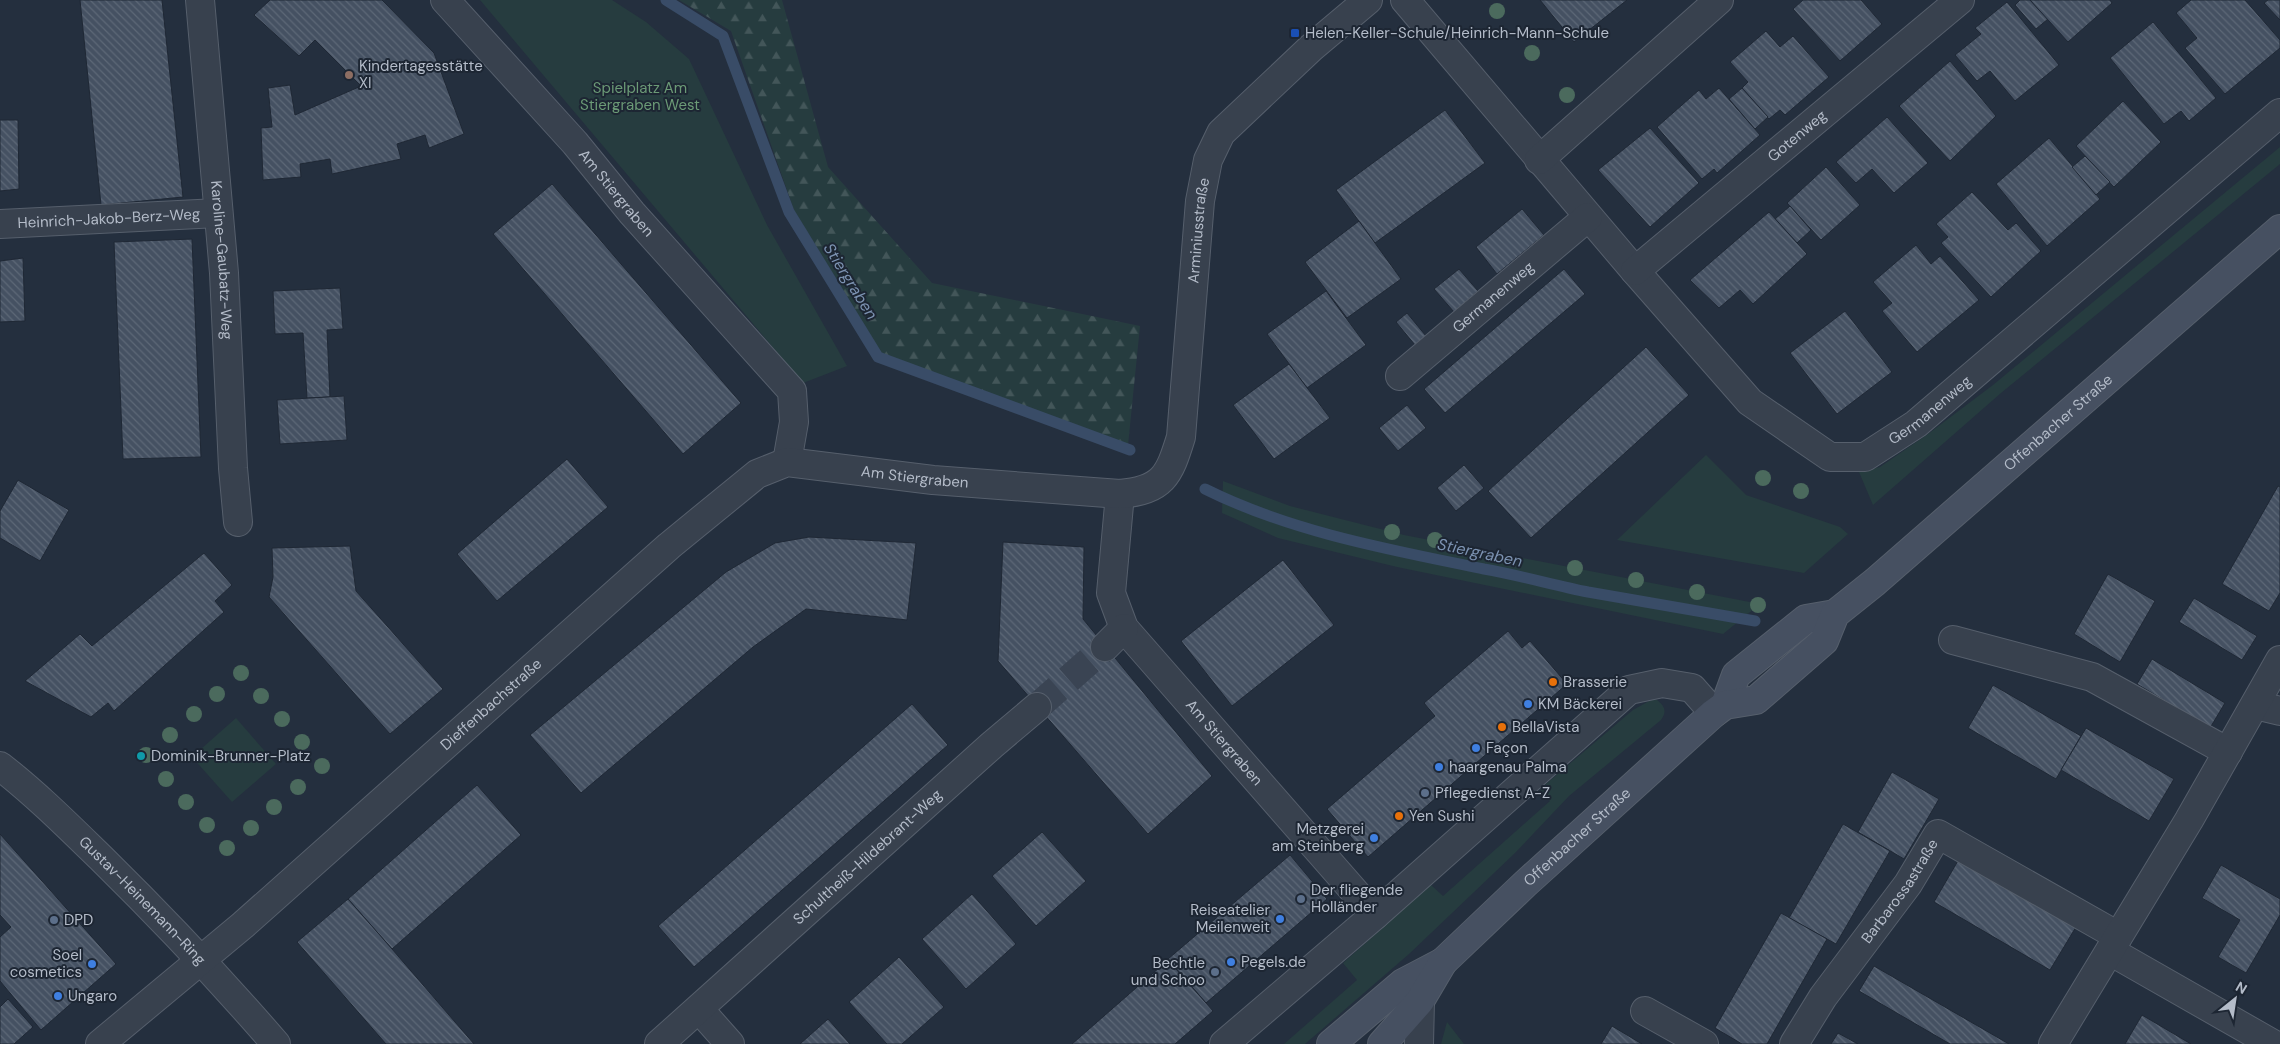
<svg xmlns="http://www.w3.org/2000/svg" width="2280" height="1044" viewBox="0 0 2280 1044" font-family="'DM Sans',sans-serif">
  <defs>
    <pattern id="forest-firs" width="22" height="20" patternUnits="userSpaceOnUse" patternTransform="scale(1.25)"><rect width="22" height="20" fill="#263c3f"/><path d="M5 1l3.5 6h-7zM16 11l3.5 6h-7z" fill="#435659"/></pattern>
    <pattern id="building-back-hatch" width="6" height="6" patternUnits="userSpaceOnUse" patternTransform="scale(1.25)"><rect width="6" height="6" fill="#455162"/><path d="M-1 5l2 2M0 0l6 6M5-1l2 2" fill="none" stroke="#5d6877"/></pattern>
  </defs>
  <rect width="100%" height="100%" fill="#242f3e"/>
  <g fill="#263c3f">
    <polygon points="480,0 612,0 646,22 689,59 767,225 847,366 803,383"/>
    <polygon points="2280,147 2280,164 2001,393 1873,505 1859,472 1880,467 1928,434 1993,385"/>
    <polygon points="1706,455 1746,495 1840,527 1848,534 1804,573 1617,540"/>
    <polygon points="1223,481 1290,506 1404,535 1760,604 1723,634 1397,567 1278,538 1222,513"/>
    <path d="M 1651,700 L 1657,700 C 1665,706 1667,712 1661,720 L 1569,796 L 1515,853 L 1409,954 L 1305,1044 L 1284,1044 L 1357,980 L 1343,963 L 1431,885 L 1443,896 L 1550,801 L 1540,789 L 1633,710 Z"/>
    <polygon points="236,718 276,764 232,802 192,757"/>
    <polygon points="1447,1022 1464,1044 1441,1044"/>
  </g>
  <polygon fill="url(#forest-firs)" points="679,0 782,0 828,167 932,283 1140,326 1128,445 882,354 794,210 731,31"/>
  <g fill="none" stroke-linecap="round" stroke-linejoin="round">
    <g stroke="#394c67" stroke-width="11">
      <polyline points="666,0 723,36 789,212 878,357 1130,450"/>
      <path d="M 1205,489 C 1291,532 1391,550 1484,569 C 1519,575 1553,585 1588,592 C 1643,602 1699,611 1755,621"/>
    </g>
  </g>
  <g fill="url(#building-back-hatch)" stroke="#1f2835">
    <polygon points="80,0 162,0 183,197 101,205"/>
    <polygon points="270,0 382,0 434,53 464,134 429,148 425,135 397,144 401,159 332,174 330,159 300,164 301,177 263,180 261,128 272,127 268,88 290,85 295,115 361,86 315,40 299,56 254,15"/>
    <polygon points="1540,0 1627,0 1574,42"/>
    <polygon points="1803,0 1861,0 1882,24 1840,61 1793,9"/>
    <polygon points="2020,0 2030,0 2048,19 2036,29 2015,5"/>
    <polygon points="2030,0 2110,0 2112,3 2068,42"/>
    <polygon points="2191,0 2245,0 2280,40 2280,48 2225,94 2185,48 2197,38 2176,13"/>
    <polygon points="2268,0 2280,0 2280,20 2264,3"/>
    <polygon points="2007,2 2059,65 2015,101 1990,71 1977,81 1955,55 1981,34 1975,28"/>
    <polygon points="2153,22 2216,98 2189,121 2181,111 2164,124 2110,58"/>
    <polygon points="1766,31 1780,47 1793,36 1829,77 1785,115 1780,110 1769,119 1742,88 1748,82 1730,62"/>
    <polygon points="1950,61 1996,116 1950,161 1899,106"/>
    <polygon points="1719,88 1760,135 1717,173 1714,169 1702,179 1657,127 1699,90 1706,99"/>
    <polygon points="1742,88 1768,117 1755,129 1729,99"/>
    <polygon points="2123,101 2161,142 2114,187 2076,146"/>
    <polygon points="1445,110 1485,163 1375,243 1336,190"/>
    <polygon points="1887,117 1928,163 1894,193 1872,169 1856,183 1836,162"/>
    <polygon points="0,120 18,120 19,189 0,191"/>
    <polygon points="1650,128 1699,183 1650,227 1598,170"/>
    <polygon points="2049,138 2100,199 2047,246 1996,184"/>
    <polygon points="2085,156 2110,182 2096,195 2072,167"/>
    <polygon points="1826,167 1860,205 1821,240 1787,203"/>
    <polygon points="552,184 741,403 683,454 493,234"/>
    <polygon points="1972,192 2008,230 2016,223 2041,251 1991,297 1941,243 1948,237 1936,224"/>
    <polygon points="1790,206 1811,230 1797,243 1775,219"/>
    <polygon points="1522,209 1544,235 1497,274 1476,247"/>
    <polygon points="1769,212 1807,254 1753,304 1740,290 1719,308 1690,280"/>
    <polygon points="1359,221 1401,279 1347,318 1305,262"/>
    <polygon points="192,239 201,457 123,459 114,242"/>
    <polygon points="1916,245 1931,264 1940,256 1979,300 1917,352 1882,311 1892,303 1873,282"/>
    <polygon points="23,258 25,321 0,322 0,261"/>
    <polygon points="1459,269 1478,291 1454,312 1434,289"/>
    <polygon points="1564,269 1585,294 1445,413 1424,389"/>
    <polygon points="340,288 343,329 327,330 330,397 307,398 303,333 275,334 273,291"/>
    <polygon points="1326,291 1366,345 1307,388 1267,334"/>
    <polygon points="1845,311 1892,372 1837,414 1790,353"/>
    <polygon points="1407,313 1426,336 1415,345 1396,322"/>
    <polygon points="1646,347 1689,395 1531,538 1488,491"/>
    <polygon points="1289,364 1330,418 1274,459 1233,405"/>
    <polygon points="344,396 347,440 280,444 277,400"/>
    <polygon points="1407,405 1426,428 1398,451 1379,428"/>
    <polygon points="567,459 608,507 497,601 457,554"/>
    <polygon points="1464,465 1484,488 1456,511 1437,488"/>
    <polygon points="18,480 69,510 40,561 0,538 0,511"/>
    <polygon points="2278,486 2280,487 2280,593 2269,611 2222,584"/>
    <polygon points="809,537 916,543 907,620 806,609 753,647 581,793 530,735 726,572 775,543"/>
    <polygon points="1003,542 1084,547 1083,619 1212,776 1148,834 998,661"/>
    <polygon points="350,546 356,591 443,689 390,734 269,597 273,577 272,548"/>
    <polygon points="204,553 232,585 215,601 224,612 114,711 108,703 91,717 25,681 80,634 92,646"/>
    <polygon points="1283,560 1334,625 1232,706 1181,641"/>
    <polygon points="2108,574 2155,601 2120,662 2074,634"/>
    <polygon points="2194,598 2257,636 2242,660 2179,622"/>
    <polygon points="1508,631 1522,648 1530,641 1567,684 1368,857 1327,809 1435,716 1424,703"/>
    <polygon points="2152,659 2225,703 2210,728 2137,684"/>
    <polygon points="1993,685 2081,736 2056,779 1968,728"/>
    <polygon points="912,704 948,745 694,967 658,926"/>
    <polygon points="2086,728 2174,779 2149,821 2061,770"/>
    <polygon points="1892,772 1939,799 1904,859 1858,832"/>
    <polygon points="477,785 521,835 392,949 348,899"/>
    <polygon points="1843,824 1890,851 1836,944 1789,918"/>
    <polygon points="1042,832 1086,881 1036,926 992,876"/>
    <polygon points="0,834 116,964 41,1030 0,981 0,937 11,927 0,915"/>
    <polygon points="1290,855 1327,899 1206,1003 1168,959"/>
    <polygon points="1959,859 2076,927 2050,970 1934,902"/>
    <polygon points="2221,865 2280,899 2280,915 2246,973 2218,957 2240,920 2202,898"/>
    <polygon points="972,894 1016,944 966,989 922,939"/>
    <polygon points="348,899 392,949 474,1044 386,1044 297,942"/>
    <polygon points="1781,913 1827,939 1767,1044 1742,1044 1715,1028"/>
    <polygon points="899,957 944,1007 902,1044 887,1044 849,1002"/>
    <polygon points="1168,960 1213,1011 1175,1044 1072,1044"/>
    <polygon points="1874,966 2009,1044 1950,1044 1859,991"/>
    <polygon points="8,999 33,1027 14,1044 0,1044 0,1007"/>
    <polygon points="2142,1015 2191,1044 2125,1044"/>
    <polygon points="828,1019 850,1044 800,1044"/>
    <polygon points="1612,1026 1642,1044 1601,1044"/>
    <polygon points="1838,1033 1858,1044 1831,1044"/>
  </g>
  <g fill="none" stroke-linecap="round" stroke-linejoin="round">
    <polyline stroke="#3a4453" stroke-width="28" stroke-dasharray="28 14" stroke-linecap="butt" points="1037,707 1105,647"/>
    <defs>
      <g id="street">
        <path id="s1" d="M 200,0 L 224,273 L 233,468 L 238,522"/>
        <path id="s2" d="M 445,0 L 575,143 L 632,213 L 792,391 L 794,422 L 787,462"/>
        <path id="s3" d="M 1405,0 L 1635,271 L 1750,402 L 1830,457 L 1865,457 L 1916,424 L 2280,113"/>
        <polyline points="1539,160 1719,0"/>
        <path id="s4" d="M 0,224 L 218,213"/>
        <path id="s5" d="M 1635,271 L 1960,0"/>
        <path id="s6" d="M 1400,376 L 1588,217"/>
        <path id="s7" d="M 1120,494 L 1111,593 L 1124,628 L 1375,915"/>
        <polyline points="1953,640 2092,677 2228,752"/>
        <polyline points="1105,647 1124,628"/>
        <polyline points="2255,705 2280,711"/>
        <path id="s8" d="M 0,766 C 36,794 68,826 101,858 C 162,918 220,979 276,1044"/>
        <polyline points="2110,951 2273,1044"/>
        <polyline points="699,1009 730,1044"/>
        <polyline points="1645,1011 1704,1044"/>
        <path id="s9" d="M 100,1044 L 243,925 L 669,546 L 757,474 L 787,462 L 933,480 L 1120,494 C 1163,490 1169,476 1181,437 L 1200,201 L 1208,160 L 1221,133 L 1311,48 L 1368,0"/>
        <path id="s10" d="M 659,1044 L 992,745 L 1037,707"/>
        <polyline points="1224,1044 1375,915 1629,690 1662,683 1692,688 1714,713"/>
        <polyline points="1419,1044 1420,1001"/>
        <path id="s11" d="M 1794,1044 L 1823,997 L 1908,884 L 1938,834 L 2118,936"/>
        <polyline points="2053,1044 2189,820 2280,660"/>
      </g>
      <g id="secondary">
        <polyline points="1725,705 1736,675 1806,619 1835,614"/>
        <polyline points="1331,1044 1403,983 1443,962"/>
        <path id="s12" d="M 1382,1044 L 1420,1001 L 1443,962 L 1525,884 L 1714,713 L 1725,705 L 1756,700 L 1824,641 L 1835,614 L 1875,582 L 2280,229"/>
      </g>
    </defs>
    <use href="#street" stroke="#565f6c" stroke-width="30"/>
    <use href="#secondary" stroke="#565f6c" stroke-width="30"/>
    <use href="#street" stroke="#38414e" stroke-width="28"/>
    <use href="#secondary" stroke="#465061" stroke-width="28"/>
  </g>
  <g fill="#4b6a5d">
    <circle cx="1497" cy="11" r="8"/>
    <circle cx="1532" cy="53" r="8"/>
    <circle cx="1567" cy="95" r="8"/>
    <circle cx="1763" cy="478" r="8"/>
    <circle cx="1801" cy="491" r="8"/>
    <circle cx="1392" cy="532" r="8"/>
    <circle cx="1435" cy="540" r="8"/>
    <circle cx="1575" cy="568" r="8"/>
    <circle cx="1636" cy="580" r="8"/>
    <circle cx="1697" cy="592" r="8"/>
    <circle cx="1758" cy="605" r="8"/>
    <circle cx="241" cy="673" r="8"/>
    <circle cx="217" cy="694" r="8"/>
    <circle cx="261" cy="696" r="8"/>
    <circle cx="194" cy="714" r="8"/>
    <circle cx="282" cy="719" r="8"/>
    <circle cx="170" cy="735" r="8"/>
    <circle cx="302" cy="742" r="8"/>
    <circle cx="146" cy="755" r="8"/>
    <circle cx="322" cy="766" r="8"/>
    <circle cx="166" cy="779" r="8"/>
    <circle cx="298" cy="787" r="8"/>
    <circle cx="186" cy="802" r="8"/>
    <circle cx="274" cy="807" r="8"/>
    <circle cx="207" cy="825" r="8"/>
    <circle cx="251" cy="828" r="8"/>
    <circle cx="227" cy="848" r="8"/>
  </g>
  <rect fill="#1a4fb4" stroke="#1d2633" stroke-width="2" x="1290" y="28" width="10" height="10" rx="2.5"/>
  <circle fill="#8d6e63" stroke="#1d2633" stroke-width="2" cx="349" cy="75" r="5"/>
  <g fill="#e8710a" stroke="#1d2633" stroke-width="2">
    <circle cx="1553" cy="682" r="5"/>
    <circle cx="1502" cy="727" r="5"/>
    <circle cx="1399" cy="816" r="5"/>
  </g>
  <g fill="#3f7fe0" stroke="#1d2633" stroke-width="2">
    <circle cx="1528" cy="704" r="5"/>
    <circle cx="1476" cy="748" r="5"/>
    <circle cx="1439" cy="767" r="5"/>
    <circle cx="1374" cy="838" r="5"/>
    <circle cx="1280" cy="919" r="5"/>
    <circle cx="1231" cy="962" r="5"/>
    <circle cx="92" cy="964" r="5"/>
    <circle cx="58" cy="996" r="5"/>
  </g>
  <circle fill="#0f9aa8" stroke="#1d2633" stroke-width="2" cx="141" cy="756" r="5"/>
  <g fill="#5c6f8a" stroke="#1d2633" stroke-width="2">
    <circle cx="1425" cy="793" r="5"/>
    <circle cx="1301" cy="899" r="5"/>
    <circle cx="54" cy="920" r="5"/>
    <circle cx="1215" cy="972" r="5"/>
  </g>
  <g text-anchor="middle" stroke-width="4" stroke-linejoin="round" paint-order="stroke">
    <g font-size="15" fill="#b4bcc9" stroke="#1d2633" text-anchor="start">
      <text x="1305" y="38">Helen-Keller-Schule/Heinrich-Mann-Schule</text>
      <text x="359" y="71">Kindertagesstätte<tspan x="359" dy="17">XI</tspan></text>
      <text x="1563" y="687">Brasserie</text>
      <text x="1538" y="709">KM Bäckerei</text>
      <text x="1512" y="732">BellaVista</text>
      <text x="1486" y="753">Façon</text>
      <text x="151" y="761">Dominik-Brunner-Platz</text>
      <text x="1449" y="772">haargenau Palma</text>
      <text x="1435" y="798">Pflegedienst A-Z</text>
      <text x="1409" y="821">Yen Sushi</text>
      <text x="1364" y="834" text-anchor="end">Metzgerei<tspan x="1364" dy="17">am Steinberg</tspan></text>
      <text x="1311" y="895">Der fliegende<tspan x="1311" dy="17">Holländer</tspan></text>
      <text x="1270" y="915" text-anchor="end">Reiseatelier<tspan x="1270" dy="17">Meilenweit</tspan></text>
      <text x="64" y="925">DPD</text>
      <text x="82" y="960" text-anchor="end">Soel<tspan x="82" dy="17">cosmetics</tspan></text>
      <text x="1241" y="967">Pegels.de</text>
      <text x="1205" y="968" text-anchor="end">Bechtle<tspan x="1205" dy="17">und Schoo</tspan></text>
      <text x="68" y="1001">Ungaro</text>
    </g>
    <g font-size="15" fill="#6b9a76" stroke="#1d2633">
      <text x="640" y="93">Spielplatz Am<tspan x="640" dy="17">Stiergraben West</tspan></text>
    </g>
    <g font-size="15" fill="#b4bcc9" stroke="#1d2633">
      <text dy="5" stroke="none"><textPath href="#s5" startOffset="211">Gotenweg</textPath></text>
      <text dy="5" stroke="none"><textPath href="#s2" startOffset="258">Am Stiergraben</textPath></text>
      <text dy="5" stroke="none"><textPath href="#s4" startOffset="109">Heinrich-Jakob-Berz-Weg</textPath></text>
      <text dy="5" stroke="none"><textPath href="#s9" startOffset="1536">Arminiusstraße</textPath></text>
      <text dy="5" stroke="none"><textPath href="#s1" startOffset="261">Karoline-Gaubatz-Weg</textPath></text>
      <text dy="5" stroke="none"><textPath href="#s6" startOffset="122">Germanenweg</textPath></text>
      <text dy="5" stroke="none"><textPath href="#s3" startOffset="742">Germanenweg</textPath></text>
      <text dy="5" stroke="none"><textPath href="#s12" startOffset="929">Offenbacher Straße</textPath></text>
      <text dy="5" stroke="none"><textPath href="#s9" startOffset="1031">Am Stiergraben</textPath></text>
      <text dy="5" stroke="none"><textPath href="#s9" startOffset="518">Dieffenbachstraße</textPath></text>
      <text dy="5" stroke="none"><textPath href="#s7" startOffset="289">Am Stiergraben</textPath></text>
      <text dy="5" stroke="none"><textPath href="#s12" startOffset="286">Offenbacher Straße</textPath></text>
      <text dy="5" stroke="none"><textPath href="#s10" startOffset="280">Schultheiß-Hildebrant-Weg</textPath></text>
      <text dy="5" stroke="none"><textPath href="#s11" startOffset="186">Barbarossastraße</textPath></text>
      <text dy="5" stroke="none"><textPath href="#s8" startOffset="196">Gustav-Heinemann-Ring</textPath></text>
    </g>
    <g font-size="16" font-style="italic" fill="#7c92b1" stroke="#1d2633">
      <text transform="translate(851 281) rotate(58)" y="6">Stiergraben</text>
      <text transform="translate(1480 552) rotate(12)" y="6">Stiergraben</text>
    </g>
  </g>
  <g transform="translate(2235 999) rotate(30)" stroke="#1d2633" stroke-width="4" paint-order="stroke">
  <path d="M0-4L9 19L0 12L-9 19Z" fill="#b4bcc9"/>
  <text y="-8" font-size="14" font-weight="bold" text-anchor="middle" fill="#b4bcc9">N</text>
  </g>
</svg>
